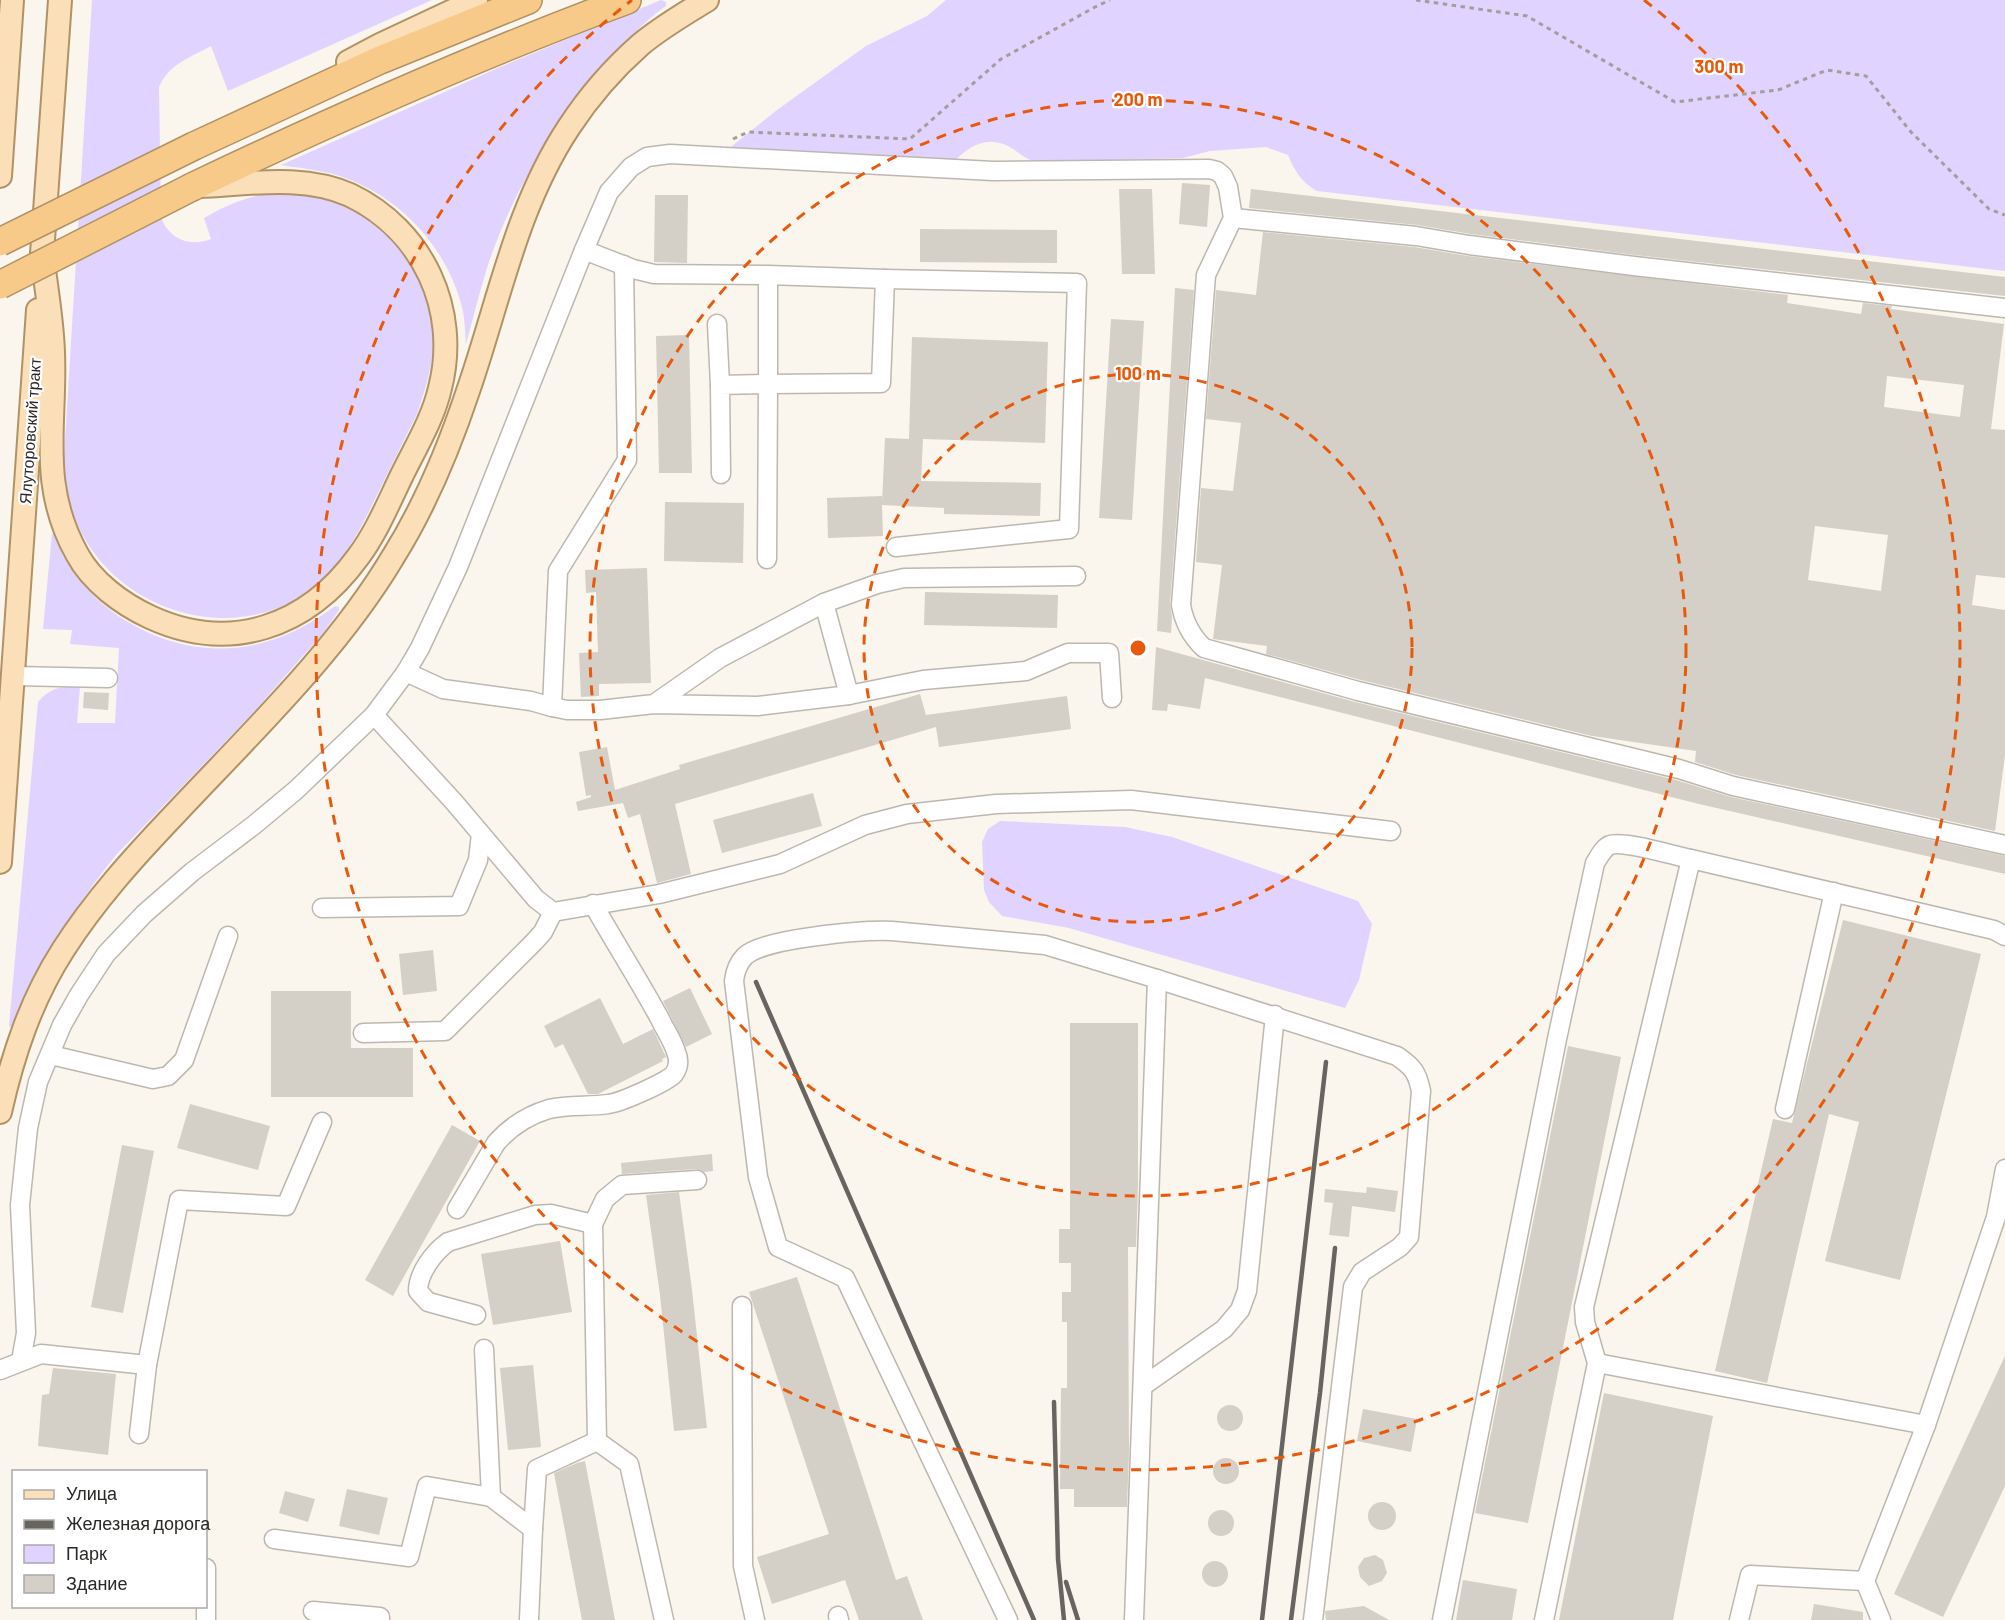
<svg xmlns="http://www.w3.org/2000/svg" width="2005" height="1620" viewBox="0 0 2005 1620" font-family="Barlow,sans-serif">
  <rect width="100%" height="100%" fill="#faf5ed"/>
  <g fill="#e0d3ff">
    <path d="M 92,0 L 432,0 L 228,91 L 211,46 C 189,58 169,64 159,87 L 161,218 C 170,240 190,247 211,239 L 204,218 C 230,203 255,193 286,192 C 365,192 431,260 433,338 C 434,364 425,390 417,414 C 404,440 391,466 379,491 C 362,526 346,560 316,585 C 236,653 104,610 72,510 C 66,493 65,475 64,457 Z"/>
    <path d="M 661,0 L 666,2 L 666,6 C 642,23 623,44 604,66 C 553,125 511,194 487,268 C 479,293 473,319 466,344 C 465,332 465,319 462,307 C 447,249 404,201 348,179 C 326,170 303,169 281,165 L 498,68 Z"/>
    <path d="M 946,0 L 2005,0 L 2005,271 L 1317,191 C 1302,183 1294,170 1288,155 L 1266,147 L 1210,151 L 1183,158 L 1036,162 C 1024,159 1018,151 1008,146 C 985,135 969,147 953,162 L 735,151 L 732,146 L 777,110 L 866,46 L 927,16 Z"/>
    <path d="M 52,533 C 57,540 60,550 64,558 C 72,571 81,583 92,594 C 108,611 128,623 149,633 C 215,662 279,649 335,606 L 339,607 L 339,610 L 324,632 L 251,715 L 117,854 C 71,911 41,960 11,1027 L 9,1026 L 38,702 C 51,687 61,686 80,687 L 77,723 L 115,723 L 119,648 L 70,644 L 72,630 L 43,629 Z"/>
    <polygon points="1000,821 1125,827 1172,837 1358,901 1372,924 1359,980 1345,1008 1069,928 1002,916 989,902 984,890 982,842 988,829"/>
  </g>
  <g fill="#d4cfc7" fill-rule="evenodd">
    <polygon points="1182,183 1210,185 1207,227 1179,224"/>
    <polygon points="1119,189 1152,189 1155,274 1122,274"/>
    <polygon points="1251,189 2005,277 2005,296 1635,255 1471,234 1417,225 1249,208"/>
    <polygon points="655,195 688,195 687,263 654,262"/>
    <polygon points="920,229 1057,230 1057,263 920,262"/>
    <path d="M 1263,232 L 1414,247 L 1468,256 L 1788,295 L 1787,303 L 1861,314 L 1863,303 L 1892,306 L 1891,309 L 2004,324 L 1991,429 L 2005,430 L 2005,578 L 1976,575 L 1972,605 L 2005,610 L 2005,755 L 1995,831 L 1736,775 L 1695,762 L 1696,751 L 1592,736 L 1361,680 L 1266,654 L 1267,646 L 1213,639 L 1222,565 L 1196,562 L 1201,488 L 1233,491 L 1241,423 L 1206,419 L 1216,290 L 1256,295 ZM 1887,376 L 1964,385 L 1960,417 L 1884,407 ZM 1815,526 L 1888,535 L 1881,591 L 1808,580 Z"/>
    <polygon points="1175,288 1194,290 1170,604 1172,617 1171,633 1157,631"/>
    <polygon points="1111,319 1144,321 1132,520 1099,518"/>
    <polygon points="689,335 692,473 659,473 656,336"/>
    <polygon points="912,337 1048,342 1045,443 923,439 921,481 1041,483 1040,516 944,514 944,508 882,505 883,536 828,538 827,498 882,496 882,503 885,438 909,439"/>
    <polygon points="665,502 744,503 743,563 664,561"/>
    <polygon points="647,568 651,683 599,684 599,696 581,697 579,653 598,652 596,592 586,593 585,570"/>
    <polygon points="925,592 1058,595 1057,628 924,625"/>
    <polygon points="1156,647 1355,702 1676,780 1731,797 2005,856 2005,874 1699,804 1205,678 1200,709 1168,704 1167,711 1152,710"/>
    <polygon points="84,692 109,693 108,710 83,708"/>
    <polygon points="920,694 926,715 1067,696 1071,729 939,747 936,727 675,804 691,874 657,883 640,814 628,818 623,803 578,811 576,802 591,797 591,795 586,796 579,752 607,747 615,790 680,769 679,765"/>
    <polygon points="813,793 822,826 722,853 713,820"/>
    <polygon points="1843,920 1981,954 1900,1280 1825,1261 1859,1122 1829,1114 1767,1383 1715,1371 1773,1119 1792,1123"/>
    <polygon points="433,950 437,991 403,995 399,954"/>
    <polygon points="690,988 712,1034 686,1047 663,1001"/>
    <polygon points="271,991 351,991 351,1048 413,1048 413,1097 271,1097"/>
    <polygon points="600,998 623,1044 653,1029 666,1057 662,1059 663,1061 598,1094 588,1094 563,1044 555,1048 544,1026"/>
    <polygon points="1070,1023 1138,1023 1138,1186 1136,1247 1128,1247 1129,1452 1127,1507 1074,1507 1074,1489 1060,1489 1061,1388 1067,1388 1067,1322 1062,1322 1062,1292 1071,1292 1071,1263 1059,1263 1059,1229 1070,1229"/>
    <polygon points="1568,1046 1621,1057 1528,1523 1475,1513"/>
    <polygon points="190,1104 270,1126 258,1170 177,1148"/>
    <polygon points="452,1125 480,1141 393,1296 365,1280"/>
    <polygon points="122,1145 154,1151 123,1313 91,1307"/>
    <polygon points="712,1154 713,1171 704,1172 696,1169 622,1174 621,1163"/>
    <polygon points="1367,1187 1398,1191 1395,1212 1352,1206 1349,1237 1329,1235 1333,1203 1324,1202 1325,1189 1366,1193"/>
    <polygon points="679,1192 692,1290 707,1428 674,1431 660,1295 646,1195"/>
    <polygon points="560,1241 572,1312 493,1325 481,1254"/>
    <polygon points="797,1277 896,1580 907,1576 923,1620 859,1620 845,1580 772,1604 757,1557 829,1534 749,1292"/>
    <polygon points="2005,1356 2005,1486 1943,1617 1894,1594"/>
    <polygon points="533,1365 541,1447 508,1450 500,1368"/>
    <polygon points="53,1368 116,1374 108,1455 38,1446 42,1395 49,1394"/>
    <polygon points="1604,1393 1713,1416 1673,1620 1559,1620"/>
    <circle cx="1230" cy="1418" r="13"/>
    <polygon points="1363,1409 1417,1419 1411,1452 1357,1441"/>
    <circle cx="1226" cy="1471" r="13"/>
    <polygon points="585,1461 615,1620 582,1620 554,1473 577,1463"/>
    <polygon points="347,1489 388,1498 379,1535 339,1526"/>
    <polygon points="285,1491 315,1499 308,1522 279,1513"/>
    <circle cx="1382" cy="1516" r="14"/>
    <circle cx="1221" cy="1523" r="13"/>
    <polygon points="1375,1555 1383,1560 1387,1573 1382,1581 1369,1586 1360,1577 1358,1567 1364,1558"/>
    <circle cx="1215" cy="1574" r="13"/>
    <polygon points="1463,1580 1517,1589 1512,1620 1456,1620"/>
    <polygon points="1814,1604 1863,1612 1863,1620 1811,1620"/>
    <polygon points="1364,1606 1389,1620 1326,1620 1325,1611"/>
  </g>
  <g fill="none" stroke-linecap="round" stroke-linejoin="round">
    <defs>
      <g id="minor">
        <polyline points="1233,218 1416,236 1469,245 1634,266 2005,308"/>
        <polyline points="584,250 633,269 654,274 768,275 885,279 881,383 768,384 768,275"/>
        <polyline points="885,279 1077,283 1069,529 896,547"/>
        <polyline points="717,324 720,385"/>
        <polyline points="721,474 720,385 768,384 767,559"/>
        <polyline points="824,603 877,584 904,578 1076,576"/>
        <path d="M 406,672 L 420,648 L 458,567 L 584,250 L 609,192 L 631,167 L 647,157 L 670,154 L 993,171 L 1209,169 L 1217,171 L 1223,176 L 1228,187 L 1233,218 L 1206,275 L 1181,605 C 1184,622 1191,636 1204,648 L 1358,691 L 1679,769 L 1733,786 L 2005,845"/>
        <polyline points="14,676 108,678"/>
        <polyline points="849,695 923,680 1026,671 1068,653 1109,653 1112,698"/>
        <polyline points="552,707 567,710 600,710 654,704 720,658 824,603 849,695 758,706 654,704"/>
        <polyline points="374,715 454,802 536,899 553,912 659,894 780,864 865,825 907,814 996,804 1131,800 1391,831"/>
        <polyline points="1691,859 1994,930 2005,936"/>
        <polyline points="322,908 459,906 478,860 481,834"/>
        <path d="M 1157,979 L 1397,1056 C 1413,1067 1417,1072 1421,1091 L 1409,1237 L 1400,1247 L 1362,1272 L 1353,1287 L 1313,1620"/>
        <polyline points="363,1033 445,1031 534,942 543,932 553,912"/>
        <polyline points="51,1055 153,1079 168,1076 184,1060 228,936"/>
        <polyline points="1785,1109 1834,892"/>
        <path d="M 457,1209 L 496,1143 C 510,1127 529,1115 549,1109 C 569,1104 589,1107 608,1104 C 620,1103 667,1082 674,1074 C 679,1067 679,1059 676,1052 C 673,1041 665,1030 660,1019 C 639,980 615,943 593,904"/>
        <polyline points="742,1306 743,1566 755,1620"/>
        <path d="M 476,1315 L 428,1302 L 418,1291 C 418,1273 434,1252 448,1242 L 535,1215 L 551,1214 L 593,1224 L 605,1199 L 622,1185 L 697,1180"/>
        <polyline points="484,1349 491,1497"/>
        <polyline points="21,1361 26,1333 20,1205 28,1128 38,1082 62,1025 79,995 106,954 144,914 192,872 254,825 296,790 374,715 406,672 443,689 531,701 552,707 558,571 627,460 624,265"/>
        <polyline points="1597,1363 1926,1425"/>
        <polyline points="0,1370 41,1354 147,1365 179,1200 286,1206 322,1122"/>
        <polyline points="1143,1386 1224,1329 1240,1310 1247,1291 1275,1015"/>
        <polyline points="139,1434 147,1365"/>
        <polyline points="597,1441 629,1464 664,1620"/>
        <polyline points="533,1529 537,1469 597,1441 593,1224"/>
        <polyline points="274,1539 409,1557 427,1486 491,1497 533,1529 529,1620"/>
        <polyline points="206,1568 206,1620"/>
        <polyline points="313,1611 380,1617 380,1620"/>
        <polyline points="838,1616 839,1620"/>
        <path d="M 1008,1620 L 845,1278 L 778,1247 L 758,1177 L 734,981 C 735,972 738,963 745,956 C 764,938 864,930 892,931 L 1045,945 L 1157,979 L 1134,1620"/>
        <path d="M 1442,1620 L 1557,1039 L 1595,863 C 1599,857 1603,848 1610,845 C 1623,840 1675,856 1691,859 L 1584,1307 L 1585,1322 L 1597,1363 L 1544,1620"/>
        <polyline points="1739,1620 1750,1575 1865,1581"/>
        <polyline points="1881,1620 1865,1581 1926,1425 1996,1217 2005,1169"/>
      </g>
      <g id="major">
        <polyline points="348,62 380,45 476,0"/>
        <polyline points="0,176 12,0"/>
        <path d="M 42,255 C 46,287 52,320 53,352 C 56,426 38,484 77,554 C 92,582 122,604 150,617 C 230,654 307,627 358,557 C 376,533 388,504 401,477 C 415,448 433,419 440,388 C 460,310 423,230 350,195 C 304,174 248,184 199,186"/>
        <polyline points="41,268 60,0"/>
        <polyline points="0,862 38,310"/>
        <path d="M 0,1112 C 13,1054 31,1000 63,950 C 95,900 134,857 175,814 C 249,735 337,651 393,557 C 425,506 449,448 468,391 C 499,302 516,207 569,127 C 588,98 614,68 640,45 C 660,28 684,14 707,0"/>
      </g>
      <g id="highway">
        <polyline points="194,146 380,60 528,0"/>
        <path d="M 192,187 C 335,119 478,55 627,0"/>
      </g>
    </defs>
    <use href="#minor" stroke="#bdb7b0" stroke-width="21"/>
    <use href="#major" stroke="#b09266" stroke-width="26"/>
    <use href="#highway" stroke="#b09266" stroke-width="30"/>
    <g stroke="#a29f99" stroke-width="3" stroke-dasharray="4.5 4.5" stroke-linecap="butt">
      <polyline points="1416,0 1527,16 1675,102 1778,90 1827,70 1866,76 1911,132 1989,209 2005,215"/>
      <polyline points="733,139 748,132 910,139 1001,59 1095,7 1110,0"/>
    </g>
    <use href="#minor" stroke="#fff" stroke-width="18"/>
    <use href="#major" stroke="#fadfb8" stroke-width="22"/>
    <use href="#highway" stroke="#f7ca89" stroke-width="27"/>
    <g stroke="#686561" stroke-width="4.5">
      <polyline points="756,982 1034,1620"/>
      <polyline points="1054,1402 1058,1559 1064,1620"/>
      <polyline points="1066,1582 1078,1620"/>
      <polyline points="1262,1620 1326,1062"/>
      <polyline points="1291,1620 1320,1393 1335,1248"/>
    </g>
    <defs>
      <g id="highway-bridge">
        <polyline points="0,242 194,146"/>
        <polyline points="0,285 192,187"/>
      </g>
    </defs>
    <use href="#highway-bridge" stroke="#b09266" stroke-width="30" stroke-linecap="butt"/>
    <use href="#highway-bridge" stroke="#f7ca89" stroke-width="27"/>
  </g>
  <g fill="none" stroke="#e8590c" stroke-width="3" stroke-dasharray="10 8">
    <circle cx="1138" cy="648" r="274"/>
    <circle cx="1138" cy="648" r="548"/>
    <path d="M1644 0A822 822 0 1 1 632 0"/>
  </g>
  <g text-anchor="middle" stroke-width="4.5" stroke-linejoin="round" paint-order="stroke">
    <g font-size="16" fill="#2b2926" stroke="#fff">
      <text transform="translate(30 431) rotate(-86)" y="6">Ялуторовский тракт</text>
    </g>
  </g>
  <circle cx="1138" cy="648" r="9" fill="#e8590c" stroke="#fff" stroke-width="3"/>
  <g font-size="18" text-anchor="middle" font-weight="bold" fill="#e8590c" stroke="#fff" stroke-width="4.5" stroke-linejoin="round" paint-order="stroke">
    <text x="1719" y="73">300 m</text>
    <text x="1138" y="106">200 m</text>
    <text x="1138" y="380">100 m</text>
  </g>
  <rect x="12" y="1470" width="195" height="138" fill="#ffffff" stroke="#aaa9a8" stroke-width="1.5"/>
  <rect x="24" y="1490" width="30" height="9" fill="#fadfb8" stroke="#aaa9a8" stroke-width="1.5"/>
  <text x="66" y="1500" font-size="18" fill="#2b2926">Улица</text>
  <rect x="24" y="1520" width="30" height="9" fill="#686561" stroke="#aaa9a8" stroke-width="1.5"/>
  <text x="66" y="1530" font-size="18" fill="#2b2926">Железная дорога</text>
  <rect x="24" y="1545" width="30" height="18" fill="#e0d3ff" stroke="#aaa9a8" stroke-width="1.5"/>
  <text x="66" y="1560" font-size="18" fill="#2b2926">Парк</text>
  <rect x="24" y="1575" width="30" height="18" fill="#d4cfc7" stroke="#aaa9a8" stroke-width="1.5"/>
  <text x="66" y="1590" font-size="18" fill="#2b2926">Здание</text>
</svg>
